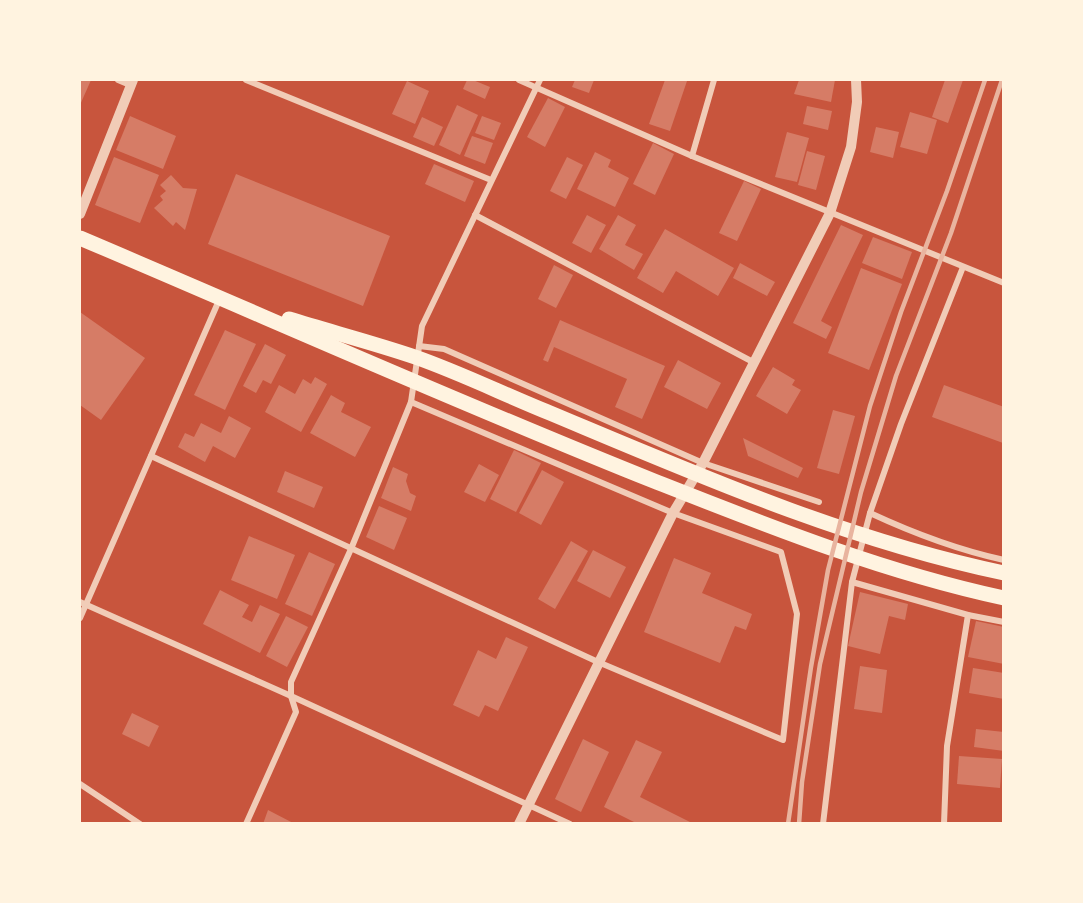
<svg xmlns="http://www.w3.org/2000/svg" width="1083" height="903" viewBox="0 0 1083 903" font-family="Literata,serif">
  <rect width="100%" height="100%" fill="#c8553d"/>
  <g fill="#d67c66">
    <polygon points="80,80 91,80 80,105"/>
    <polygon points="467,80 473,80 490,87 485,99 463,89"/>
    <polygon points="575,80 594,80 589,93 572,87"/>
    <polygon points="665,80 687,81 670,131 649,124"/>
    <polygon points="799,80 835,80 831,102 794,94"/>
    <polygon points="945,80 963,80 948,123 932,117"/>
    <polygon points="407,81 429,91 415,124 392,114"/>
    <polygon points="548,98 565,107 545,147 527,137"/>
    <polygon points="457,105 478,115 460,155 439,145"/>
    <polygon points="807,106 832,111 828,130 803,124"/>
    <polygon points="910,112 937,120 927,154 900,147"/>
    <polygon points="130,116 176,136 163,169 116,150"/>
    <polygon points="482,116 501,123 494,140 475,133"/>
    <polygon points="422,117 443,127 434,146 413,137"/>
    <polygon points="876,127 899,132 893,158 870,152"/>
    <polygon points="787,132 809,138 797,182 775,177"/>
    <polygon points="472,136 493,143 485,164 464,156"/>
    <polygon points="653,143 674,154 655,195 633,184"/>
    <polygon points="807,151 825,156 816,190 798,185"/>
    <polygon points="595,152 611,160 608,167 629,178 615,207 577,189"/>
    <polygon points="114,157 159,175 140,223 95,205"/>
    <polygon points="567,157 583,165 566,199 550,191"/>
    <polygon points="434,164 474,181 465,202 425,184"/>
    <polygon points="236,174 390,236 363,306 208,244"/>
    <polygon points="171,175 183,188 197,189 185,230 176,222 173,226 154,208 163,200 160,196 166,191 160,185"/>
    <polygon points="744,181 761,189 737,241 719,233"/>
    <polygon points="587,215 606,225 591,253 572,243"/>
    <polygon points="618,215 636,225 625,245 643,254 634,270 599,249"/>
    <polygon points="841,225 863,235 821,321 832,327 826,339 793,323"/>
    <polygon points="665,229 734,268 718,296 676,271 663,293 637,278"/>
    <polygon points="873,237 912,252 902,279 862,263"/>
    <polygon points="740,263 775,282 767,296 733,278"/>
    <polygon points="554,265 573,275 556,308 538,299"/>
    <polygon points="861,268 902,284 869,370 828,353"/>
    <polygon points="80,312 145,358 101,420 80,405"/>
    <polygon points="560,320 665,366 642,419 615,407 627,379 554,347 548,362 543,360"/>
    <polygon points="225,330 256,344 225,410 194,395"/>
    <polygon points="265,344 286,355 271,384 263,380 256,393 243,386"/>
    <polygon points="678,360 721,383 707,409 664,387"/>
    <polygon points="773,367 795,380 792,385 801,390 787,414 756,396"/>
    <polygon points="315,377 327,384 301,432 265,412 279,385 295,394 303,379 311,384"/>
    <polygon points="944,385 1004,407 1003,443 932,417"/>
    <polygon points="331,395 345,403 341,412 371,427 355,457 310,433"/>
    <polygon points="833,410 855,416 839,474 817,468"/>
    <polygon points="229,416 251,428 235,458 213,446 205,462 178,447 185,433 194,437 201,423 221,433"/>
    <polygon points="743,438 803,468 798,478 748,456"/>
    <polygon points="514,450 541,463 516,512 490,499"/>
    <polygon points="479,464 499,475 485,502 464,492"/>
    <polygon points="393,467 408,474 406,481 410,493 416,496 411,511 381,498"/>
    <polygon points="542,470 564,482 541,525 519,513"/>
    <polygon points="285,471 323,487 314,508 277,492"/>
    <polygon points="379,506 407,518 394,550 366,537"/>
    <polygon points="249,536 295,555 277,599 231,580"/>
    <polygon points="571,541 588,551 555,609 538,599"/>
    <polygon points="593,550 626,567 610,598 577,581"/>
    <polygon points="309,552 335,564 312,616 285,604"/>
    <polygon points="674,558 711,573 702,593 752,614 746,630 735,626 720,663 644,632"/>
    <polygon points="220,590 249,605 242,617 252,622 260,605 280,614 260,653 203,624"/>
    <polygon points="860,592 908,604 905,620 889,616 880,654 848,646"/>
    <polygon points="286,616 308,627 287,667 266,656"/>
    <polygon points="976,621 1004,627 1004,664 968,657"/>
    <polygon points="506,637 528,647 498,711 485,705 479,717 453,705 478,650 496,659"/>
    <polygon points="860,666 887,670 882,713 854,709"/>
    <polygon points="973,668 1004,673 1004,699 969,693"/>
    <polygon points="132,713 159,726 149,747 122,734"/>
    <polygon points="976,729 1004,732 1004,751 974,747"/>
    <polygon points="583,739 609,752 581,812 555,799"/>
    <polygon points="636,740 662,752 640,797 694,824 638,824 604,807"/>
    <polygon points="959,756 1002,759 1000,788 957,784"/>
    <polygon points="268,810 295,824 263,824"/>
  </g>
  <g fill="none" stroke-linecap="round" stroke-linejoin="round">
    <g stroke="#f1ccb7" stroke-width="6">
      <polyline points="118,80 130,85"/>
      <polyline points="246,80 491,180"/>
      <polyline points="519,80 692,156 1004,283"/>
      <polyline points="692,156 714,80"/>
      <polyline points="475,215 753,362"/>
      <polyline points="419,346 444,349 703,463 819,502"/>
      <polyline points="151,456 598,662 783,740 797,614 781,552 673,513 411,402"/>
      <path d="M 870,513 C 913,533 958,550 1004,560"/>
      <polyline points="852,582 968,615 1004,622"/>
      <polyline points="80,602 291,696 570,824"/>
      <polyline points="80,618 220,298"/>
      <polyline points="80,784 140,824"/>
      <polyline points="246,824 296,712 291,696 291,682 351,549 411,402 422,326 540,80"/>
      <polyline points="823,824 852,582 870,513 901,424 963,267"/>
      <polyline points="944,824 947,746 968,615"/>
    </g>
    <g stroke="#f1ccb7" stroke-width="10">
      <polyline points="80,214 133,80"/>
      <polyline points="519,824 673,513 703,463 830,213 851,147 857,102 856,80"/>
    </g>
    <g stroke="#fff3e0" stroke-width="15">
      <path d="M 80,238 C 271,319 461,404 654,481 C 768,526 883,572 1004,598"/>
      <path d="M 289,319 C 331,332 374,343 415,357 C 461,373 505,395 550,413 C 698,475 846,540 1004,573"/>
    </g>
    <g stroke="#e9b49f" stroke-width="4.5">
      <polyline points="788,824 811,667 828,570 870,406 901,312 947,191 985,80"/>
      <polyline points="799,824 802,782 820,664 861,492 896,376 951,233 1002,80"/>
    </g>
  </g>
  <rect width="1083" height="903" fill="none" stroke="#fff3e0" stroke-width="162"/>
</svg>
